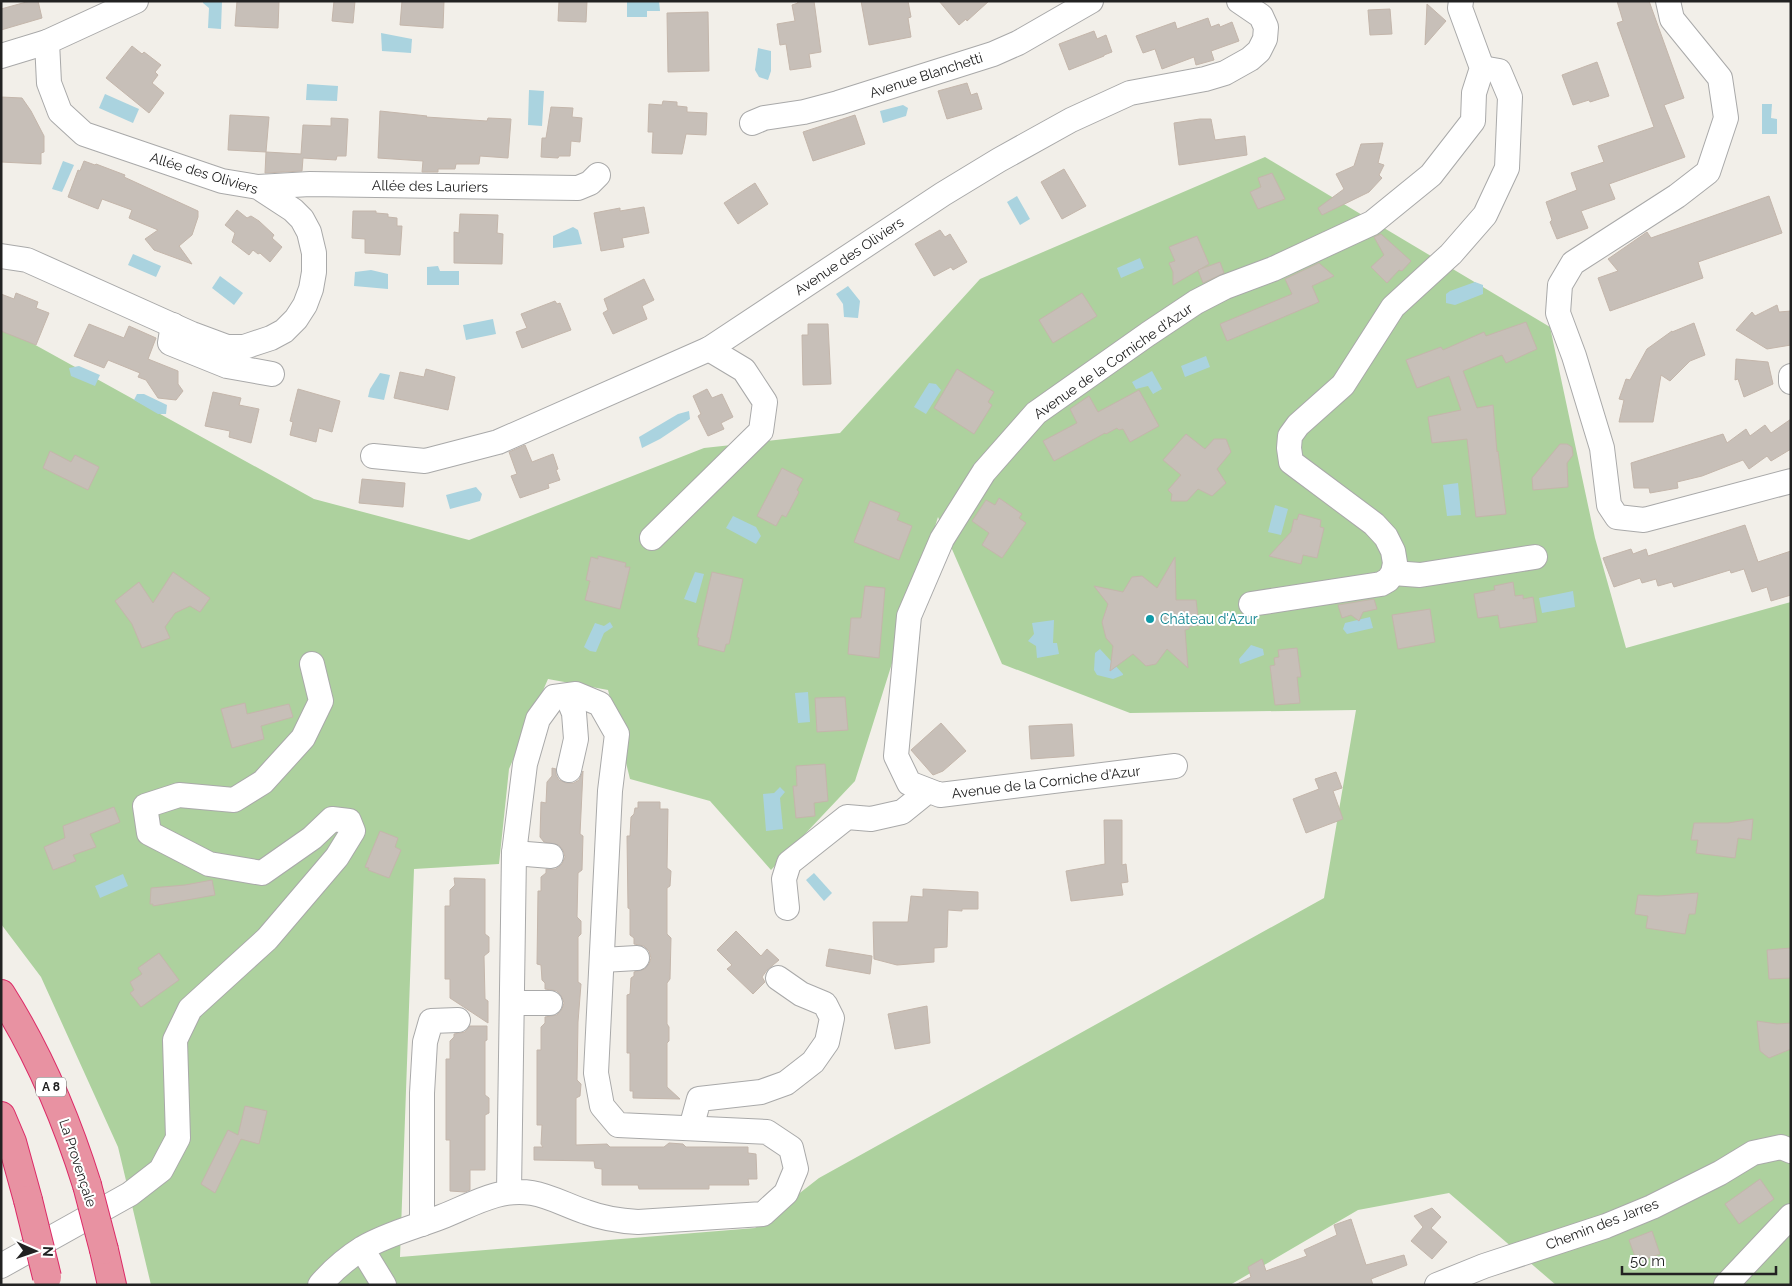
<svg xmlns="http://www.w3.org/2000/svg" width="1792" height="1286" viewBox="0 0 1792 1286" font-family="Raleway,sans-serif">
  <rect width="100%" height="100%" fill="#f2efe9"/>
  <path fill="#add19e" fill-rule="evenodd" d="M 1265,157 L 1550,327 L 1595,538 L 1626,648 L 1791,602 L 1791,1285 L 1556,1285 L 1449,1193 L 1358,1210 L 1230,1285 L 151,1285 L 118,1147 L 41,977 L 1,924 L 1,326 L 314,499 L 469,540 L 704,448 L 840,433 L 980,279 ZM 938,517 L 1002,664 L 1130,713 L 1356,710 L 1324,898 L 819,1178 L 755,1228 L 400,1257 L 414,869 L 499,864 L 509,769 L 548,679 L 608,690 L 630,779 L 710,801 L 771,870 L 855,781 Z"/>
  <g fill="#aad3df">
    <polygon points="203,1 222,1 221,29 208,28 209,8 203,3"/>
    <polygon points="627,1 659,1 660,11 647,11 647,17 627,17"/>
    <polygon points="381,33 412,39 411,53 382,51"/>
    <polygon points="758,48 771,51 771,71 768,80 759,77 755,70"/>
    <polygon points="307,84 338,86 337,101 306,100"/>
    <polygon points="529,90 544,91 542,126 528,125"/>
    <polygon points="105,94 139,109 133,123 99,108"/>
    <polygon points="1762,104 1772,104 1771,118 1777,119 1777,134 1762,134"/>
    <polygon points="903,105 908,108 906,116 883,123 880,111"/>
    <polygon points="63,161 74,165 62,192 52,189"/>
    <polygon points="1017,196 1030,219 1020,225 1007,202"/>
    <polygon points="573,227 578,230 582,244 553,248 553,236"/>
    <polygon points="133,254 161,266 156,277 128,265"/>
    <polygon points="1140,258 1144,268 1121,278 1117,268"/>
    <polygon points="438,266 440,271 459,271 459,285 427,285 427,267"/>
    <polygon points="371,270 388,274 388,289 354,286 355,272"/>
    <polygon points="220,276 243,293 234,305 212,288"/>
    <polygon points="1475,282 1483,285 1483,294 1455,305 1446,303 1446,294 1450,291"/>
    <polygon points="848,286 860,301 858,318 844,317 843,304 836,294"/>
    <polygon points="493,319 496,334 466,340 463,325"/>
    <polygon points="1206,356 1210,367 1185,377 1181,366"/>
    <polygon points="79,366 100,375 95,386 71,376 69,368"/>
    <polygon points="1152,371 1162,389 1153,394 1148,386 1136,389 1132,382"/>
    <polygon points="380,373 390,375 384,400 368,397 370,389"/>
    <polygon points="929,383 936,384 941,390 926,414 914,407"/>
    <polygon points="137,394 144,394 167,405 166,414 158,414 134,400"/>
    <polygon points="689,411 690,419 660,439 642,448 639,437 678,414"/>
    <polygon points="1458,483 1461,515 1447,516 1443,485"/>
    <polygon points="476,487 482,494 480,501 450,509 446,495"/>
    <polygon points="1275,505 1288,509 1281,535 1268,532"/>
    <polygon points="733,516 756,527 761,536 756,544 726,528"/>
    <polygon points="695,572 704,574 696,603 684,599"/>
    <polygon points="1573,591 1575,607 1542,613 1539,598"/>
    <polygon points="1370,617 1373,628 1347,634 1343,629 1345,623"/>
    <polygon points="1054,620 1053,643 1057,643 1059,654 1037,658 1036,646 1028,641 1034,634 1032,623"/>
    <polygon points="610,622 613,627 604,633 596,652 590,651 584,647 595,623 604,626"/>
    <polygon points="1251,645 1263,649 1264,655 1240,664 1239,659"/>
    <polygon points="1100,649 1123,674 1123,675 1113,679 1097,675 1094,670 1095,653"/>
    <polygon points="808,692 810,722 798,723 795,693"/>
    <polygon points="780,787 785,792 780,798 783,829 766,831 763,794 774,793"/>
    <polygon points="814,873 832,893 824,901 806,880"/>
    <polygon points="123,874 128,886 100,898 95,886"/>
  </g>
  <g fill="#c7bfb8" stroke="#c4b6ab">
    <polygon points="30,1 38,1 42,18 1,30 1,9"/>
    <polygon points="237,1 279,1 278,28 235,26"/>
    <polygon points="334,1 355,1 353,23 332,21"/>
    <polygon points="402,1 444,1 443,28 400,25"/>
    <polygon points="559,1 587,1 586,22 558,21"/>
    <polygon points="797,1 814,1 821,52 809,54 811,67 790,70 786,44 780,45 777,24 795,21 792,5 798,3"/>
    <polygon points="861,1 908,1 911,17 908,18 911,37 869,45"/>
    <polygon points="939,1 989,1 967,21 966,19 959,25"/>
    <polygon points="1617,1 1649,1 1684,98 1664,105 1685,157 1609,184 1615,199 1581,211 1588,228 1557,239 1550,222 1552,220 1546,202 1577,190 1571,173 1604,162 1598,146 1654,127 1617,23 1623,21"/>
    <polygon points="1427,4 1446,21 1425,45"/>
    <polygon points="1390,9 1392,34 1370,35 1368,10"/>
    <polygon points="708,12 709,71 668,72 667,13"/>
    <polygon points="1208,18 1211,27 1219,24 1220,27 1232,22 1239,41 1211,51 1214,60 1196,65 1194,57 1162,69 1155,49 1143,53 1136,36 1175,22 1177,29"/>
    <polygon points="1094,31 1097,39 1106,35 1112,52 1104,55 1104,56 1069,70 1059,44"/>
    <polygon points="132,46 142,54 144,52 161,65 155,72 158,75 152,83 164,93 149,113 106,78"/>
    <polygon points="1597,62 1609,96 1590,102 1589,100 1573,105 1562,75"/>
    <polygon points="967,83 971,95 977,93 982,109 947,119 938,91"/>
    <polygon points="1,97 22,98 31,111 44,136 44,152 41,153 41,164 1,162"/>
    <polygon points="663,101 677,102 677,106 687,107 687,112 707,113 706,135 686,134 682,154 652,153 653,132 648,132 649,104 662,105"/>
    <polygon points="551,107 573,108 572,117 582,118 580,142 571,141 570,156 559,156 558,158 541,157 542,138 546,138"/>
    <polygon points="380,111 427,116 426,117 487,121 488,118 511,119 508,158 480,156 479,164 456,164 455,169 438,169 438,172 422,172 423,161 378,158"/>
    <polygon points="230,115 269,117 266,152 301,154 303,125 331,126 331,118 348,119 346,156 337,156 336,160 303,158 302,171 265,173 266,152 228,150"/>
    <polygon points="855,115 865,144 813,161 803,132"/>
    <polygon points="1200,119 1211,119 1215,140 1245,136 1247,155 1179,165 1174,123"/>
    <polygon points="1383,143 1378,163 1384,165 1379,175 1382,178 1369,192 1322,215 1318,208 1344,189 1336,174 1354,166 1361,144"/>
    <polygon points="84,161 95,165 96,164 125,175 124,177 198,211 198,217 192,235 179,246 192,264 154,250 145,239 158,230 129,218 132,210 102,199 98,209 68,197 78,170 80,171"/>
    <polygon points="1064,169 1086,206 1062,219 1041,182"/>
    <polygon points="1272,173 1285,199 1258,209 1250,192 1261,187 1258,178"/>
    <polygon points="755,183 768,204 738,224 724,203"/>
    <polygon points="1769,196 1782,233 1698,262 1703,278 1610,311 1598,278 1618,271 1608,259 1647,232 1651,238"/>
    <polygon points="644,207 649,233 622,238 624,247 601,251 594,213 620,208 620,211"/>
    <polygon points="237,210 247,218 251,216 259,221 274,235 272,238 282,247 270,262 260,253 258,254 253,250 249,255 232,242 235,233 225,225"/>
    <polygon points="353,211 376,211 376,213 388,214 388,217 397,218 397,226 402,226 400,255 365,253 365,239 352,238"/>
    <polygon points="460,214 498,215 497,233 503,234 502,264 454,263 454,232 459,233"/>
    <polygon points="940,230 945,237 950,234 967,262 953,270 951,267 934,276 915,244"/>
    <polygon points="1381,234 1411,261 1402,271 1399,270 1387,283 1371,267 1384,255 1374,237"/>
    <polygon points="1197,236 1209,264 1173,285 1173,272 1169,263 1175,261 1169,247"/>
    <polygon points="1220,262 1224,273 1203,283 1198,270"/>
    <polygon points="1319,263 1334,276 1312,286 1319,302 1227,341 1220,324 1292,294 1285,279"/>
    <polygon points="644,279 654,300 642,306 647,319 613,334 603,313 608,310 604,299"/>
    <polygon points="16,293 38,302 36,308 49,313 36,345 1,331 1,294 14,299"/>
    <polygon points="1082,293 1097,316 1053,343 1039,320"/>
    <polygon points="555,301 557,304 560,303 571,330 522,348 516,332 527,328 521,314"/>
    <polygon points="1777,305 1779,312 1791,311 1791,345 1767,349 1736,330 1752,312 1755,316"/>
    <polygon points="1526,322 1537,349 1506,363 1502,355 1463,371 1477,408 1493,405 1497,452 1498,451 1506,514 1476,517 1467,439 1432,443 1428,417 1461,410 1449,376 1417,388 1406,360 1441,347 1443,350 1484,332 1486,336"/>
    <polygon points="1694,323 1705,355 1690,361 1670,381 1661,375 1653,422 1619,422 1624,400 1619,399 1626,379 1630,380 1647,349 1672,331 1672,332"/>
    <polygon points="89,324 124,338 129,326 156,338 148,359 178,371 178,384 183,391 176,400 158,398 146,380 138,377 140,373 108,360 104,368 74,356"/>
    <polygon points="808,324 828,324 831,384 803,385 802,335 808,335"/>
    <polygon points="1736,359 1768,362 1773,384 1744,397 1738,379 1735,380"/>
    <polygon points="426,369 455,377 448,410 394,398 400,372 424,377"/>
    <polygon points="957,369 994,392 988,402 992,405 974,434 934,408"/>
    <polygon points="298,389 340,401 332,432 319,428 316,442 290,435 293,422 290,421"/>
    <polygon points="707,389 712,398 722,394 733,417 721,423 724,429 708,436 698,416 701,414 693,396"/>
    <polygon points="1139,390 1159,426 1130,442 1123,429 1119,430 1117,428 1106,434 1105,433 1054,461 1043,441 1077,423 1070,409 1089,396 1098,412"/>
    <polygon points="213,392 241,398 239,405 259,409 251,443 229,437 230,431 205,426"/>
    <polygon points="1791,419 1791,449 1771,461 1767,456 1749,469 1743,460 1702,476 1677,482 1678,488 1650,493 1649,488 1634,488 1631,463 1723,434 1727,443 1746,429 1750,436 1765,425 1771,433"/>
    <polygon points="1186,434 1205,449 1214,439 1226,439 1231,452 1217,469 1226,483 1212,496 1198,489 1187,501 1171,501 1172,494 1168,490 1181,475 1163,460"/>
    <polygon points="1560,444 1567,444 1572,447 1573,455 1567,463 1568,487 1533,490 1532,478"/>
    <polygon points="525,445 532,462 553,454 558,469 556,470 560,480 548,484 549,488 520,498 511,476 517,474 509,452"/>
    <polygon points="50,451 71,462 75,455 99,467 88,490 43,468"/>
    <polygon points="782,468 803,479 797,490 799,492 786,517 782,515 776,526 757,516"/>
    <polygon points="362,479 405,483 403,507 359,503"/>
    <polygon points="999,498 1022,514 1019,518 1026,523 1002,558 982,545 989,533 972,521 986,500 995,505"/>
    <polygon points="870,501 900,513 897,520 912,526 899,560 854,542"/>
    <polygon points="1299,514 1321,520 1320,527 1324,528 1317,558 1303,555 1301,564 1269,556 1291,532 1294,519 1297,520"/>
    <polygon points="1745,525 1758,562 1791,551 1791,595 1771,601 1767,587 1752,592 1744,569 1731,573 1730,570 1674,587 1672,582 1658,586 1656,579 1642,583 1640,578 1614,587 1603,558 1631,549 1633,554 1646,549 1648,556"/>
    <polygon points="598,556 626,563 625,567 630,567 620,609 585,600 590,581 586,580 591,557 598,559"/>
    <polygon points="1175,557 1176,600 1196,600 1199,625 1189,627 1189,629 1185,630 1188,668 1167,649 1156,664 1146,666 1133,654 1110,671 1113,646 1106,638 1102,622 1108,604 1094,586 1123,592 1132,577 1142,576 1157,588"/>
    <polygon points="173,572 210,598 200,612 190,606 175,613 165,627 170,638 142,648 132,624 115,601 139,582 153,603"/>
    <polygon points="712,572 743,579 729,644 726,644 724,652 698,645 699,638 697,637"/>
    <polygon points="1513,582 1515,596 1523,595 1523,599 1533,597 1537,622 1500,628 1498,615 1478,618 1474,594 1495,590 1494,586"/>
    <polygon points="865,586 885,588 879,658 848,654 851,618 861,618"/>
    <polygon points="1374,599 1377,609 1363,612 1359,621 1351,615 1342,618 1338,605"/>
    <polygon points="1430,609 1435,642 1398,649 1392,615"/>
    <polygon points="1297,648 1301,677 1297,677 1300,703 1275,705 1270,666 1275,665 1274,658 1279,657 1278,650"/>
    <polygon points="845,697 848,730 817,732 815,698"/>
    <polygon points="245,703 247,714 289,704 293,717 261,726 264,739 232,748 221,709"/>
    <polygon points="941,723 966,751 943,771 933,775 911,750"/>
    <polygon points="1072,724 1074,756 1031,759 1029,726"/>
    <polygon points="825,764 828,801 814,803 815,816 796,818 793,786 797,786 796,766"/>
    <polygon points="552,768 556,769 556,775 559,780 566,783 574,783 579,780 583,771 580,834 583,836 582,870 578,873 577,917 581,921 581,934 578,937 578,982 581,984 578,1022 577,1080 581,1084 580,1096 576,1098 576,1145 607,1144 610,1147 664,1147 669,1143 683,1144 686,1147 748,1147 748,1153 756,1154 757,1179 748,1179 749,1185 709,1185 709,1189 639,1189 638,1185 602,1185 602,1169 595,1168 594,1161 534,1160 534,1147 543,1147 541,1144 542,1125 537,1125 537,1050 541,1050 541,1027 545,1023 545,1017 557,1015 562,1009 564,1003 562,997 557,991 545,989 545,983 542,980 541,965 537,964 538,891 541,891 541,877 546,873 546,869 556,869 562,864 565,857 563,850 559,845 544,842 540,837 541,802 546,803 547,782 552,776"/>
    <polygon points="1336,772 1342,788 1333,791 1343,819 1306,833 1293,799 1319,789 1315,779"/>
    <polygon points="638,802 660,802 660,809 668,809 667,868 671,871 670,886 667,888 667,934 671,938 670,979 667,983 667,1024 669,1027 669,1041 667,1043 667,1087 680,1099 633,1098 633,1091 630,1091 630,1053 627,1053 627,995 630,994 631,978 634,976 634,972 645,969 649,964 651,958 649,951 644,946 634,944 634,938 630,935 630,909 628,908 627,836 630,836 631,817 634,814 635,808 638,808"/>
    <polygon points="114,807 120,822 90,834 96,847 73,855 76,861 53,870 44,847 65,838 63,826"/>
    <polygon points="1753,819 1751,840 1738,838 1735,858 1696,853 1698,840 1691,840 1694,823 1728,823"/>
    <polygon points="1104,820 1122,820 1122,865 1126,864 1128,882 1121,883 1123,895 1071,901 1066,871 1105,864"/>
    <polygon points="380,831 398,838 395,847 401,850 389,878 368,870 369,868 365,867"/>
    <polygon points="454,878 485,879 485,934 489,937 489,952 484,956 485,999 488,1001 488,1023 450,998 450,979 445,979 445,906 450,906 450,890 455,885"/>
    <polygon points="212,880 215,895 153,906 153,904 150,904 151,888 185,885"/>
    <polygon points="923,889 978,892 978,909 962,909 962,911 948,910 947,947 934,948 934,962 897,965 874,959 873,922 908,922 911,896 923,897"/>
    <polygon points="1698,893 1695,914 1689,914 1685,934 1646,928 1648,916 1635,914 1638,895 1658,896"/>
    <polygon points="736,931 761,956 767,949 779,960 767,970 762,977 765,982 753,994 727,969 732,965 717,950"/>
    <polygon points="1791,948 1791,978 1769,979 1767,950"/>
    <polygon points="829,949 872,956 870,974 826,966"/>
    <polygon points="159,953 179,980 141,1007 130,993 134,990 130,982 142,974 138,968"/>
    <polygon points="927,1006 930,1043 895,1049 888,1014"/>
    <polygon points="1757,1021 1777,1024 1791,1023 1791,1049 1769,1058 1760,1051"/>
    <polygon points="470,1026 487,1026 487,1040 485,1041 485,1095 489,1098 489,1113 485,1115 485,1170 470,1170 470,1190 465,1192 450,1191 450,1140 446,1140 446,1059 450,1059 450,1041 454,1037 454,1034 465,1032"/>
    <polygon points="245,1106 267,1111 259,1144 241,1139 215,1193 201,1184 228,1130 238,1135"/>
    <polygon points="1760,1179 1774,1199 1739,1224 1725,1204"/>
    <polygon points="1432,1208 1441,1217 1431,1228 1447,1242 1432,1259 1411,1241 1423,1227 1414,1216"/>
    <polygon points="1351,1219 1366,1265 1404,1255 1407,1265 1371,1279 1373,1285 1235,1285 1251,1277 1248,1267 1262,1259 1266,1271 1307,1256 1304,1250 1337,1235 1334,1225"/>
    <polygon points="1652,1231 1660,1254 1637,1262 1629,1240"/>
  </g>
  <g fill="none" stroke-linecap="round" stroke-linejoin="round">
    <defs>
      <g id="minor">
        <polyline points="1668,1 1672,19 1720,78 1726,118 1708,172 1677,196 1573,263 1560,285 1558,313 1574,356 1602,448 1609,505 1617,517 1644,520 1791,481"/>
        <polyline points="1,56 47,42"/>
        <polyline points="752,123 764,118 804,112 838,103 993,54 1018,43 1091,1"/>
        <polyline points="258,187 310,184 578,188 590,183 598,175"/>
        <polyline points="1,256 27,260 192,334 227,347 244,347 271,338 284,331 296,319 305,305 311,289 314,272 314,253 309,232 302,219 293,210 258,187 222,181 84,134 60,112 49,83 47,42 136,1"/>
        <polyline points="173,325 170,343 227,366 272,374"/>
        <polyline points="1791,376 1791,382"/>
        <polyline points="373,456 425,461 498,442 709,349 943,194 999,160 1071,120 1130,93 1205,79 1225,73 1250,59 1259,51 1265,39 1266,27 1261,16 1239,1"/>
        <polyline points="652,538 761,431 765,402 744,370 709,349"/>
        <polyline points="1393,573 1420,575 1535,557"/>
        <polyline points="1251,604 1381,584 1388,580 1393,573 1395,563 1393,551 1386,537 1374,524 1291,462 1289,448 1290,436 1298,425 1343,385 1393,307 1451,254 1485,215 1507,168 1510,97 1499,71 1482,68"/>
        <polyline points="567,696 574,713 576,739 569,770"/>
        <polyline points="1175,766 940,795 909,783 896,756 909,616 942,539 984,472 1036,413 1148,334 1196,302 1225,287 1273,269 1372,223 1431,175 1473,121 1474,93 1482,68 1460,8 1461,1"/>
        <polyline points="514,853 551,856"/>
        <polyline points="787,908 784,879 789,863 847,817 871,819 902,812 928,791"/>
        <polyline points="602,960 637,958"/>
        <polyline points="512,1003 550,1003"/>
        <polyline points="691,1128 699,1099 761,1092 786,1083 813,1062 827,1042 832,1018 825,1004 801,994 778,978"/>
        <polyline points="422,1224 422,1093 425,1042 431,1021 458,1020"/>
        <polyline points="362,1249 384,1285"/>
        <polyline points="1,1266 130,1194 161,1170 178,1138 175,1040 190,1009 267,939 337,857 353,831 349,821 332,819 312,838 262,873 209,864 149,833 145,806 179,795 234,800 263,782 303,738 321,701 312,664"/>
        <path d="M 320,1285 C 332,1271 347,1258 363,1248 C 387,1234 415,1227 441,1217 C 470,1206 499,1187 532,1193 C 550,1196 568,1206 586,1212 C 602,1218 620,1221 638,1222 L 763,1214 L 786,1193 L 796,1169 L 791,1148 L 767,1132 L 618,1125 L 602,1106 L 596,1073 L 610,791 L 617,734 L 600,704 L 576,694 L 554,697 L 538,719 L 525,764 L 514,853 L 509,1192"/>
        <polyline points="1437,1285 1484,1266 1606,1226 1652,1207 1720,1173 1753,1153 1781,1147 1791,1151"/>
        <polyline points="1726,1285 1791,1216"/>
      </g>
      <g id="highway">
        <path d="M 1,994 C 39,1054 66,1118 87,1185"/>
        <polyline points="1,1116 12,1142 28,1200"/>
        <polyline points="104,1250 112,1285"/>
      </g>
    </defs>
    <use href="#minor" stroke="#a9a9a9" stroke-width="26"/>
    <use href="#highway" stroke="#dc2a67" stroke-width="30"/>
    <use href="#minor" stroke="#fff" stroke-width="24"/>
    <use href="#highway" stroke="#e892a2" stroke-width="28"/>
    <defs>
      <g id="highway-bridge">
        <polyline points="87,1185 104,1250"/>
        <polyline points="28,1200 47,1277"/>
      </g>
    </defs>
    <use href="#highway-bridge" stroke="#dc2a67" stroke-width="30" stroke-linecap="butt"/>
    <use href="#highway-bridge" stroke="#e892a2" stroke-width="28"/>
  </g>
  <circle fill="#0f9aa8" stroke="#fff" stroke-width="2" cx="1150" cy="619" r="5"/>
  <g text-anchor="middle" stroke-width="4" stroke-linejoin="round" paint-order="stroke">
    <rect fill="#fff" stroke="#646464" stroke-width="1" x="36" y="1077.5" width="30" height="19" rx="4"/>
    <g font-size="12" font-weight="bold" fill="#222">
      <text x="51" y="1091">A 8</text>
    </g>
    <g font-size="14" fill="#222" stroke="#fff">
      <text transform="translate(926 75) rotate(-18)" y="5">Avenue Blanchetti</text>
      <text transform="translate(204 173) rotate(17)" y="5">Allée des Oliviers</text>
      <text transform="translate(430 186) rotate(1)" y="5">Allée des Lauriers</text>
      <text transform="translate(849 256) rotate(-34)" y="5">Avenue des Oliviers</text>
      <text transform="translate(1113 361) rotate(-35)" y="5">Avenue de la Corniche d'Azur</text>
      <text transform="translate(1046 782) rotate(-7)" y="5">Avenue de la Corniche d'Azur</text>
      <text transform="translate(78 1163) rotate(72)" y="5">La Provençale</text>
      <text transform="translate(1602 1224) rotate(-21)" y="5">Chemin des Jarres</text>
    </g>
    <g font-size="14" fill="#0d838f" stroke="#fff" text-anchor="start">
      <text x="1160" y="624">Château d'Azur</text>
    </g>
  </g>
  <rect width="1792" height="1286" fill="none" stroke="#222222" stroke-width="5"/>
  <g transform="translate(35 1251) rotate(92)" stroke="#ffffff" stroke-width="4" paint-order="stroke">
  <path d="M0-4L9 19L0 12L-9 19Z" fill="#222222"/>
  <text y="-8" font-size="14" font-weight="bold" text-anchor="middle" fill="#222222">N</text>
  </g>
  <path d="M1622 1266v8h154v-8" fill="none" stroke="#222222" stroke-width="2.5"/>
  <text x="1630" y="1266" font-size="15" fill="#222222" stroke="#ffffff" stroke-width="4" paint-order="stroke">50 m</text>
</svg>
